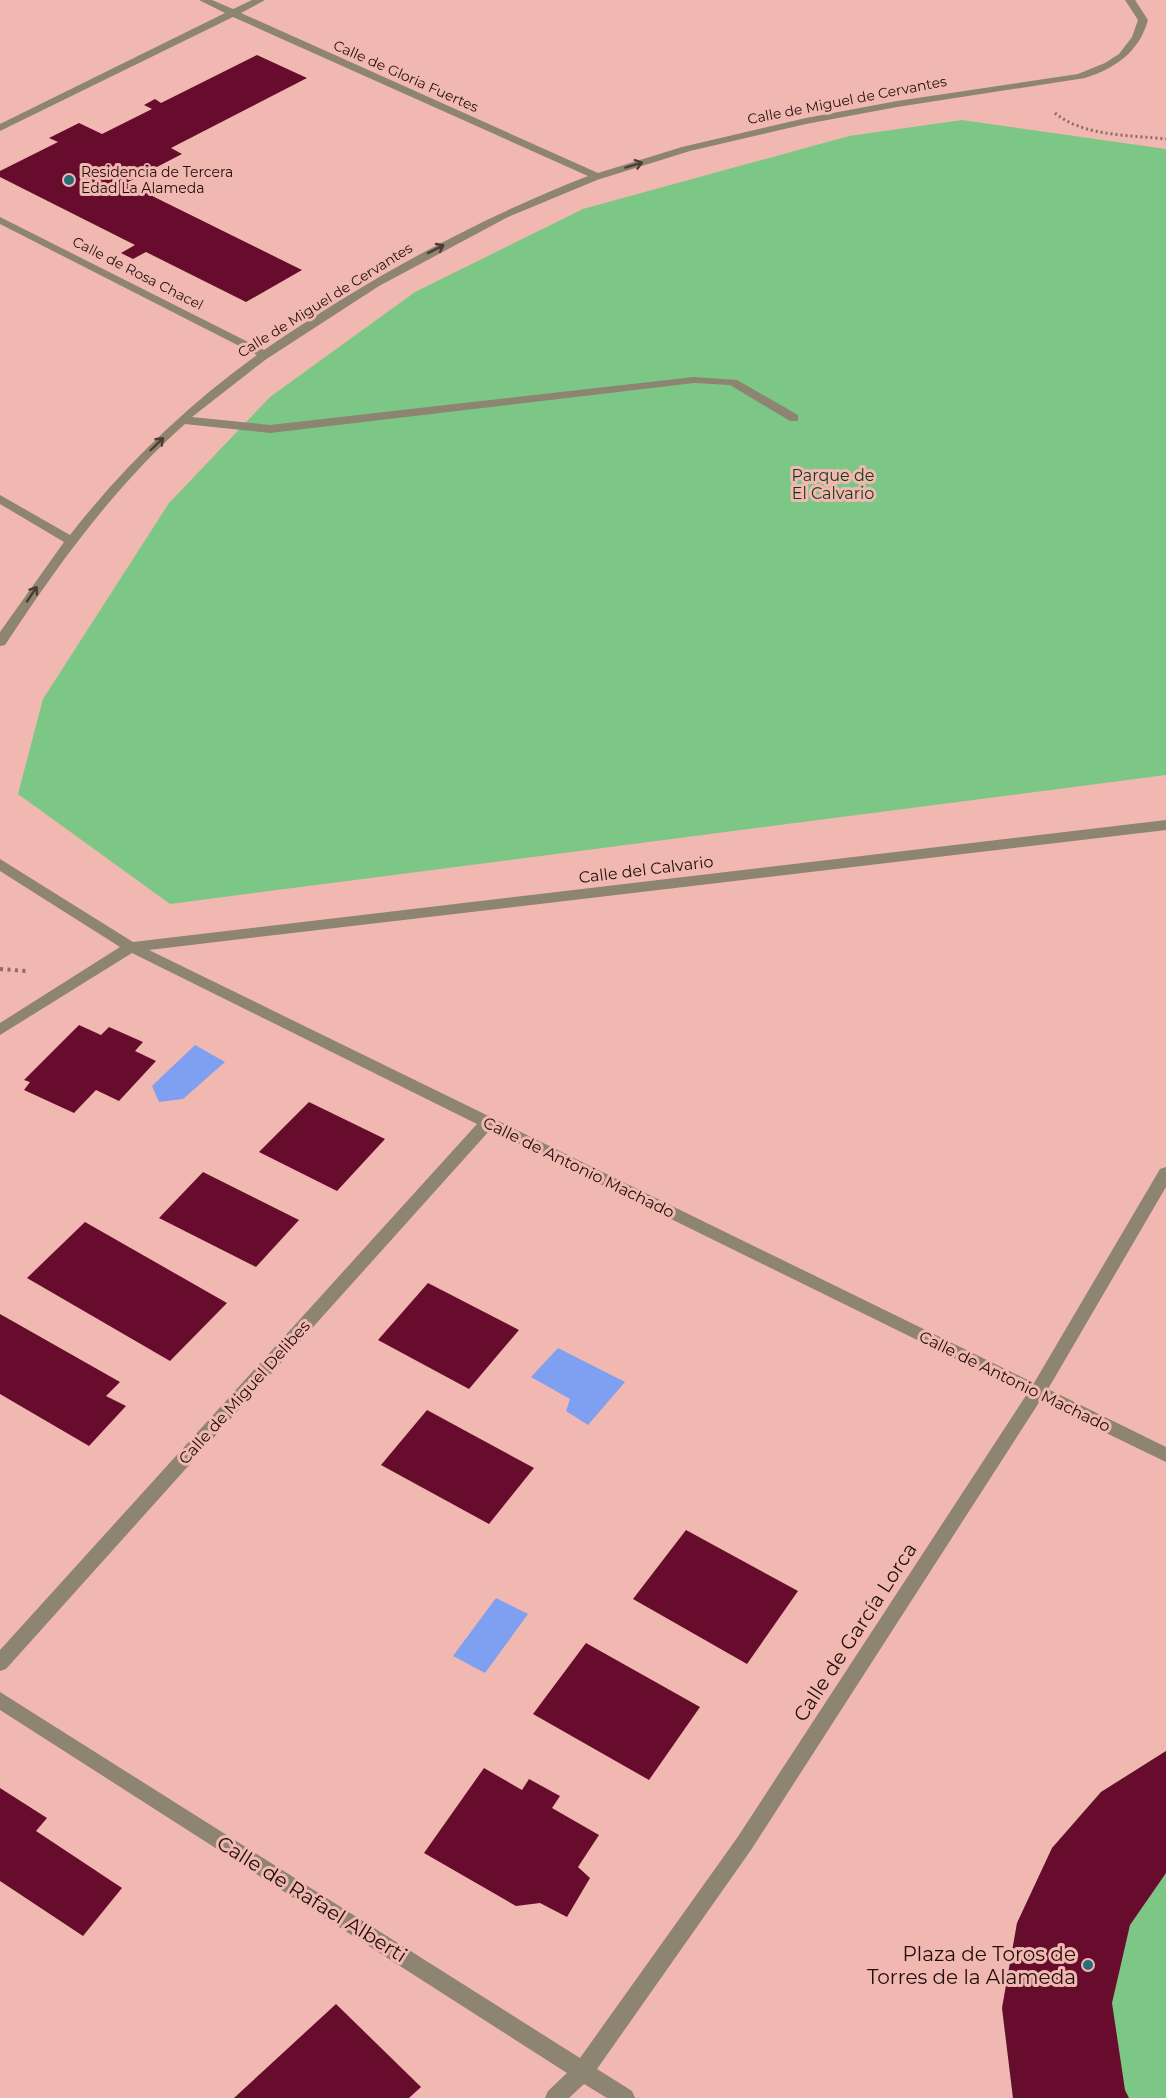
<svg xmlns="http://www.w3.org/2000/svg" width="1166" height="2098" viewBox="0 0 1166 2098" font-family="Montserrat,sans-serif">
  <rect width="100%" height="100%" fill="#f1b8b1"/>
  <g fill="#7cc785">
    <polygon points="962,120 1166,149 1166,775 170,904 18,794 43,699 169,503 270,397 415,292 583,209 849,136"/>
    <polygon points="1166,1751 1166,2098 1013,2098 1002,2008 1017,1923 1052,1848 1101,1792"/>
  </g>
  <g fill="#7f9ff0">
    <polygon points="195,1045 225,1062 183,1099 159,1102 152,1086"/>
    <polygon points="558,1348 625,1382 588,1425 566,1411 570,1399 531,1377"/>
    <polygon points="496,1598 528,1614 485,1673 453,1656"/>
  </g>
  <g fill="#680c2d">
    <polygon points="257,55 307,78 171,148 182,154 126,183 302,270 246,302 146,252 133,259 121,253 135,245 0,177 0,171 58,142 49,138 79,123 102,134 152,109 144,105 155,99 161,103"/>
    <polygon points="79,1025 101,1035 109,1027 143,1042 135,1051 156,1061 119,1101 96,1090 74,1113 24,1090 30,1082 24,1080"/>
    <polygon points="309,1102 385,1139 337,1191 259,1152"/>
    <polygon points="203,1172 299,1220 256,1267 159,1218"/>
    <polygon points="85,1222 227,1303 170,1361 27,1278"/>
    <polygon points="428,1283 519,1330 469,1389 378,1340"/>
    <polygon points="0,1314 120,1382 106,1396 126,1406 89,1446 0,1394"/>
    <polygon points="427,1410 534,1468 489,1524 381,1465"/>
    <polygon points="686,1530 798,1591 747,1664 633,1599"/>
    <polygon points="586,1643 700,1707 649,1780 533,1714"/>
    <polygon points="1166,1751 1166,1873 1130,1925 1112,2003 1125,2090 1129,2098 1013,2098 1002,2008 1017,1923 1052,1848 1101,1792"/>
    <polygon points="484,1768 522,1790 529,1779 560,1796 552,1808 599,1835 578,1867 590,1878 567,1917 540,1903 516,1906 424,1853"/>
    <polygon points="0,1788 47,1818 36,1831 122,1888 83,1936 0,1881"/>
    <polygon points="336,2004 421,2087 409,2098 234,2098"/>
  </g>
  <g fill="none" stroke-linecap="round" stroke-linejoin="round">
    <path stroke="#916965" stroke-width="3" stroke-dasharray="2 3" stroke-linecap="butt" d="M 1055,113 C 1084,137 1131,135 1166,139"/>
    <polyline stroke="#916965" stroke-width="4" stroke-dasharray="3 4.5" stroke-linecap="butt" points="0,969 26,971"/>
    <g fill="#8d8471" fill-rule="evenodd">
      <path d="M 199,0 L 212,0 L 233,9 L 252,0 L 265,0 L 241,13 L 598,173 L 682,147 L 806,118 L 897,101 L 1078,74 L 1105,63 L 1119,54 L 1132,37 L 1138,20 L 1125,0 L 1135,0 L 1148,20 C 1139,52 1116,68 1085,78 L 897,107 L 806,124 L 690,151 L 597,180 L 508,217 L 379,286 L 265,360 L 192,417 L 270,425 L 694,377 L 737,380 L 798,415 L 798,421 L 790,421 L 730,385 L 694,383 L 270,433 L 185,424 C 113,488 57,566 5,645 L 0,646 L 0,632 L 64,542 L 0,504 L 0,495 L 70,535 C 124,466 185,407 257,355 L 0,224 L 0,217 L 264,350 C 366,280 473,221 588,176 L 233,17 L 0,131 L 0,124 L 225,13 Z"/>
      <polygon points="1166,820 1166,830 149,950 1034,1383 1160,1169 1166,1167 1166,1187 1048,1389 1166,1447 1166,1462 1040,1401 751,1850 597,2069 632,2091 635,2098 607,2098 584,2084 569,2098 545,2098 548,2091 567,2073 0,1710 0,1692 580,2058 737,1838 1027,1394 490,1130 6,1669 0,1671 0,1650 477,1124 132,953 0,1035 0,1023 120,947 0,871 0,859 133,942"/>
    </g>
  </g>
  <defs><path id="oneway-shaft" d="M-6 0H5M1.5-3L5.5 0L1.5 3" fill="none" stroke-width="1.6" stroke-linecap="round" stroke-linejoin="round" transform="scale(1.5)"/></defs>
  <g stroke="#4c3d34">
    <use href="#oneway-shaft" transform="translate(634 165) rotate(-17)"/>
    <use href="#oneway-shaft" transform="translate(436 249) rotate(-27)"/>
    <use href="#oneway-shaft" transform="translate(157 444) rotate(-44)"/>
    <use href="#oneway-shaft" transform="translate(32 594) rotate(-56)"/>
  </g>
  <g fill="#266f78" stroke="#f1b8b1" stroke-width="2">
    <circle cx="69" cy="180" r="6"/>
    <circle cx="1088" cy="1965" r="6"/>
  </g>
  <g text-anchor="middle" stroke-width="6" stroke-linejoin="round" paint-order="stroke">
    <g font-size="14" fill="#210e0c" stroke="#f1b8b1">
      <text transform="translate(406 76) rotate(24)" y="5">Calle de Gloria Fuertes</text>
      <text transform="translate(847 100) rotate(-11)" y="5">Calle de Miguel de Cervantes</text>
      <text transform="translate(138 273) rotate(27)" y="5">Calle de Rosa Chacel</text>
      <text transform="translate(325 300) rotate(-32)" y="5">Calle de Miguel de Cervantes</text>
    </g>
    <g font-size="14" fill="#210e0c" stroke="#f1b8b1" text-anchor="start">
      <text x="81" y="177">Residencia de Tercera<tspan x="81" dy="16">Edad La Alameda</tspan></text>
    </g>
    <g font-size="16" fill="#123b19" stroke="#f1b8b1">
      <text x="833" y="481">Parque de<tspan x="833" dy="18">El Calvario</tspan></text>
    </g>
    <g font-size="16" fill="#210e0c" stroke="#f1b8b1">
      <text transform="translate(646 869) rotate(-7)" y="6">Calle del Calvario</text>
      <text transform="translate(579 1167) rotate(26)" y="6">Calle de Antonio Machado</text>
      <text transform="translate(1015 1381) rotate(26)" y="6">Calle de Antonio Machado</text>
      <text transform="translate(244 1392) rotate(-48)" y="6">Calle de Miguel Delibes</text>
    </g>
    <g font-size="20" fill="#210e0c" stroke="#f1b8b1">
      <text transform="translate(855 1632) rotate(-57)" y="7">Calle de García Lorca</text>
      <text transform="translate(312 1899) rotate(32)" y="7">Calle de Rafael Alberti</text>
    </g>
    <g font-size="20" fill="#210e0c" stroke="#f1b8b1" text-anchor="end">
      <text x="1076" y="1961">Plaza de Toros de<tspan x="1076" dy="23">Torres de la Alameda</tspan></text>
    </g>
  </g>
</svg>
